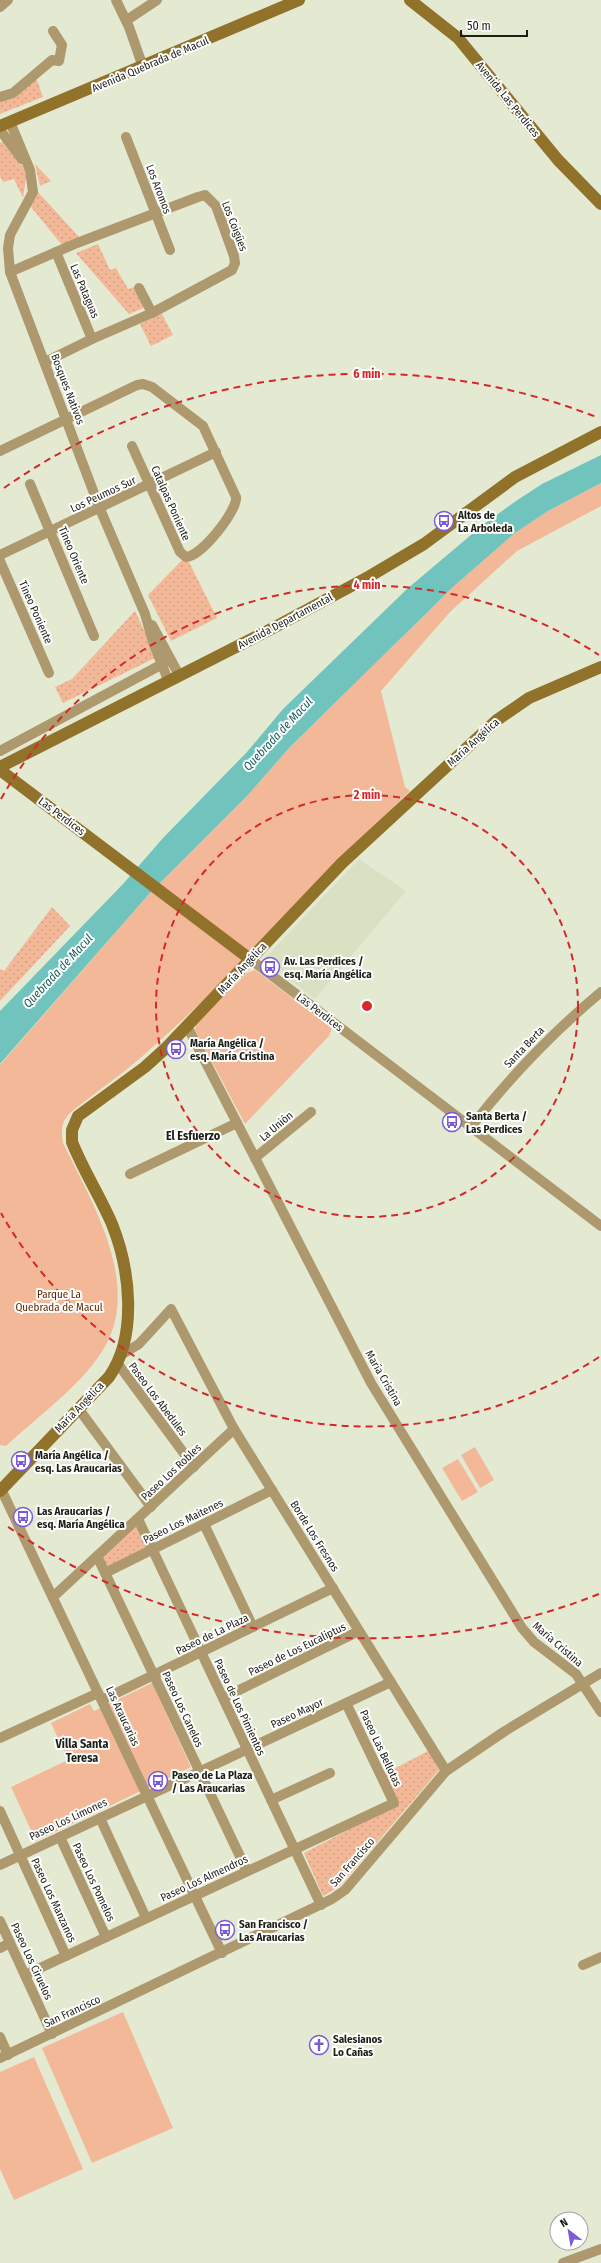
<svg xmlns="http://www.w3.org/2000/svg" width="601" height="2263" viewBox="0 0 601 2263" font-family="'Fira Sans Condensed',sans-serif">
  <defs>
    <pattern id="grass-dots" width="8" height="8" patternUnits="userSpaceOnUse"><rect width="8" height="8" fill="#f3b898"/><path d="M2 2h.1M6 6h.1" fill="none" stroke="#d09e82" stroke-width="1.8" stroke-linecap="round"/></pattern>
  </defs>
  <rect width="100%" height="100%" fill="#e4ead2"/>
  <polygon fill="#d9e1c2" points="359,859 406,891 315,999 264,959"/>
  <g fill="url(#grass-dots)">
    <polygon points="36,77 43,97 0,114 0,99"/>
    <polygon points="4,141 27,173 23,198 14,179 3,182 0,176 0,143"/>
    <polygon points="35,164 51,181 40,186"/>
    <polygon points="38,192 80,238 62,245 31,207"/>
    <polygon points="98,244 110,270 116,268 128,289 134,287 146,307 129,314 76,253"/>
    <polygon points="162,314 173,335 151,346 140,324"/>
    <polygon points="182,560 189,562 217,618 171,641 148,595"/>
    <polygon points="135,611 157,657 63,703 55,687 72,679"/>
    <polygon points="52,907 70,926 0,1001 0,969 4,971"/>
    <polygon points="136,1526 149,1548 107,1570 101,1558"/>
    <polygon points="428,1751 439,1770 340,1886 323,1896 304,1853 398,1804 384,1774"/>
  </g>
  <g fill="#f3b898">
    <path d="M 601,483 L 601,506 L 517,551 L 450,612 L 381,691 L 405,787 L 410,791 C 323,874 244,966 154,1046 C 128,1070 99,1090 71,1112 C 61,1122 61,1129 63,1143 C 92,1203 145,1288 101,1353 C 81,1385 34,1420 6,1446 L 0,1445 L 0,1065 L 149,894 L 247,796 L 290,747 L 453,587 L 515,533 L 548,511 Z"/>
    <polygon points="255,970 332,1028 329,1036 245,1124 195,1030 196,1024 247,973"/>
    <polygon points="475,1447 494,1480 480,1488 461,1455"/>
    <polygon points="458,1459 478,1492 462,1501 442,1468"/>
    <polygon points="152,1683 191,1767 36,1841 11,1787 68,1760 51,1723 90,1704 94,1711"/>
    <polygon points="123,2012 173,2128 92,2163 42,2048"/>
    <polygon points="34,2057 83,2169 14,2200 0,2169 0,2072"/>
  </g>
  <polygon fill="#70c4bd" points="601,455 601,483 548,511 515,533 453,587 290,747 247,796 149,894 0,1064 0,1011 123,884 163,838 247,752 283,709 407,589 484,524 516,501 542,484"/>
  <g fill="none" stroke-linecap="round" stroke-linejoin="round">
    <g stroke="#ae986d" stroke-width="10">
      <polyline points="116,0 129,27 143,67"/>
      <polyline points="0,7 8,0"/>
      <polyline points="127,20 157,0"/>
      <polyline points="0,97 13,93 52,60 59,61 62,45 53,31"/>
      <polyline points="10,122 30,170 33,192 10,235 8,248 10,272 100,509 145,614 153,642 168,680"/>
      <polyline points="0,130 22,159"/>
      <polyline points="126,137 170,250"/>
      <polyline points="56,252 92,339"/>
      <polyline points="10,272 77,243 198,197 205,195 216,206 234,256 235,263 232,270 152,313 92,339 45,362"/>
      <polyline points="139,288 152,313"/>
      <path d="M 0,451 L 137,385 L 143,384 L 152,387 L 203,426 L 236,497 C 238,510 201,557 186,557 L 180,552 L 132,446"/>
      <polyline points="30,484 94,636"/>
      <polyline points="0,555 216,452"/>
      <polyline points="0,561 49,673"/>
      <polyline points="152,625 179,675"/>
      <polyline points="0,751 170,660"/>
      <polyline points="250,959 601,1226"/>
      <polyline points="187,1026 371,1383 522,1628 534,1642 576,1674 601,1712"/>
      <path d="M 471,1127 C 510,1077 552,1033 601,992"/>
      <polyline points="255,1158 311,1112"/>
      <polyline points="130,1174 237,1123"/>
      <polyline points="121,1355 139,1344 171,1309 234,1429 446,1771"/>
      <polyline points="118,1364 194,1467"/>
      <polyline points="78,1408 151,1507"/>
      <polyline points="1,1489 222,1953"/>
      <polyline points="138,1519 321,1905"/>
      <polyline points="204,1524 253,1627"/>
      <polyline points="97,1556 247,1871"/>
      <polyline points="105,1573 272,1490"/>
      <polyline points="53,1597 234,1429"/>
      <polyline points="223,1698 359,1631"/>
      <polyline points="102,1700 333,1588"/>
      <polyline points="0,1738 98,1693"/>
      <polyline points="271,1800 330,1773"/>
      <polyline points="0,1811 66,1956"/>
      <polyline points="100,1818 146,1918"/>
      <polyline points="60,1837 106,1937"/>
      <polyline points="0,1865 391,1682"/>
      <polyline points="0,1921 52,2034"/>
      <polyline points="0,1948 10,1943"/>
      <polyline points="583,1965 601,1957"/>
      <polyline points="25,1975 394,1803 346,1703"/>
      <polyline points="0,2037 8,2055"/>
      <polyline points="0,2058 332,1899 345,1890 446,1771 505,1731 601,1673"/>
      <polyline points="563,2263 601,2249"/>
    </g>
    <g stroke="#91722a" stroke-width="12">
      <polyline points="410,0 458,38 558,160 601,204"/>
      <polyline points="0,126 299,0"/>
      <polyline points="0,767 273,628 370,576 424,544 515,477 601,432"/>
      <polyline points="0,770 250,959"/>
      <path d="M 0,1491 L 109,1377 C 138,1336 130,1269 112,1224 C 100,1196 83,1170 72,1142 L 72,1130 L 78,1116 L 145,1067 L 166,1048 L 342,863 L 497,720 L 529,698 L 601,667"/>
    </g>
  </g>
  <g fill="none" stroke="#d62828" stroke-width="2" stroke-dasharray="7 5">
    <circle cx="367" cy="1006" r="211"/>
    <path d="M599 1357A421 421 0 0 1 1 1213M1 799A421 421 0 0 1 599 655"/>
    <path d="M599 1594A632 632 0 0 1 4 1524M4 488A632 632 0 0 1 599 418"/>
  </g>
  <defs>
    <symbol id="bus-ring" viewBox="-11 -11 22 22"><circle r="9.5" fill="#fff" stroke="#7b5bd5" stroke-width="1.5"/><path d="M-5-6H5V4H4V6H2V4H-2V6H-4V4H-5ZM-3.5-4V0h7V-4ZM-3.5 1.2v1.5H-2V1.2ZM2 1.2v1.5H3.5V1.2Z" fill="#7b5bd5"/></symbol>
    <symbol id="church-ring" viewBox="-11 -11 22 22"><circle r="9.5" fill="#fff" stroke="#7b5bd5" stroke-width="1.5"/><path d="M-1.2-6h2.4v3.5h3.3v2.4h-3.3V6h-2.4V-.1h-3.3v-2.4h3.3Z" fill="#7b5bd5"/></symbol>
  </defs>
  <g fill-rule="evenodd">
    <use href="#bus-ring" x="433" y="510" width="22" height="22"/>
    <use href="#bus-ring" x="259" y="956" width="22" height="22"/>
    <use href="#bus-ring" x="165" y="1038" width="22" height="22"/>
    <use href="#bus-ring" x="441" y="1111" width="22" height="22"/>
    <use href="#bus-ring" x="10" y="1450" width="22" height="22"/>
    <use href="#bus-ring" x="12" y="1506" width="22" height="22"/>
    <use href="#bus-ring" x="147" y="1770" width="22" height="22"/>
    <use href="#bus-ring" x="214" y="1919" width="22" height="22"/>
    <use href="#church-ring" x="308" y="2034" width="22" height="22"/>
  </g>
  <g text-anchor="middle" stroke-width="4" stroke-linejoin="round" paint-order="stroke">
    <g font-size="11" fill="#1d1f16" stroke="#fff">
      <text transform="translate(150 64) rotate(-23)" y="4">Avenida Quebrada de Macul</text>
      <text transform="translate(508 99) rotate(51)" y="4">Avenida Las Perdices</text>
      <text transform="translate(159 189) rotate(69)" y="4">Los Aromos</text>
      <text transform="translate(235 226) rotate(69)" y="4">Los Coigües</text>
      <text transform="translate(85 291) rotate(67)" y="4">Las Pataguas</text>
      <text transform="translate(68 389) rotate(69)" y="4">Bosques Nativos</text>
      <text transform="translate(103 494) rotate(-25)" y="4">Los Peumos Sur</text>
      <text transform="translate(171 503) rotate(66)" y="4">Catalpas Poniente</text>
      <text transform="translate(74 555) rotate(67)" y="4">Tineo Oriente</text>
      <text transform="translate(36 612) rotate(66)" y="4">Tineo Poniente</text>
      <text transform="translate(285 621) rotate(-28)" y="4">Avenida Departamental</text>
      <text transform="translate(473 742) rotate(-42)" y="4">María Angélica</text>
      <text transform="translate(62 816) rotate(37)" y="4">Las Perdices</text>
      <text transform="translate(242 968) rotate(-47)" y="4">María Angélica</text>
      <text transform="translate(320 1012) rotate(37)" y="4">Las Perdices</text>
      <text transform="translate(524 1047) rotate(-46)" y="4">Santa Berta</text>
      <text transform="translate(276 1126) rotate(-40)" y="4">La Unión</text>
      <text transform="translate(384 1378) rotate(60)" y="4">María Cristina</text>
      <text transform="translate(158 1399) rotate(53)" y="4">Paseo Los Abedules</text>
      <text transform="translate(79 1407) rotate(-46)" y="4">María Angélica</text>
      <text transform="translate(171 1472) rotate(-43)" y="4">Paseo Los Robles</text>
      <text transform="translate(183 1521) rotate(-26)" y="4">Paseo Los Maitenes</text>
      <text transform="translate(315 1536) rotate(58)" y="4">Borde Los Fresnos</text>
      <text transform="translate(212 1634) rotate(-26)" y="4">Paseo de La Plaza</text>
      <text transform="translate(558 1644) rotate(41)" y="4">María Cristina</text>
      <text transform="translate(297 1649) rotate(-26)" y="4">Paseo de Los Eucaliptus</text>
      <text transform="translate(240 1707) rotate(65)" y="4">Paseo de Los Pimientos</text>
      <text transform="translate(183 1709) rotate(65)" y="4">Paseo Los Canelos</text>
      <text transform="translate(297 1713) rotate(-25)" y="4">Paseo Mayor</text>
      <text transform="translate(123 1716) rotate(65)" y="4">Las Araucarias</text>
      <text transform="translate(381 1748) rotate(65)" y="4">Paseo Las Bellotas</text>
      <text transform="translate(68 1819) rotate(-25)" y="4">Paseo Los Limones</text>
      <text transform="translate(352 1862) rotate(-49)" y="4">San Francisco</text>
      <text transform="translate(204 1878) rotate(-25)" y="4">Paseo Los Almendros</text>
      <text transform="translate(94 1882) rotate(65)" y="4">Paseo Los Pomelos</text>
      <text transform="translate(54 1900) rotate(65)" y="4">Paseo Los Manzanos</text>
      <text transform="translate(32 1961) rotate(65)" y="4">Paseo Los Ciruelos</text>
      <text transform="translate(72 2011) rotate(-25)" y="4">San Francisco</text>
    </g>
    <g font-size="11" font-weight="bold" fill="#1d1f16" stroke="#fff" text-anchor="start">
      <text x="458" y="519">Altos de<tspan x="458" dy="13">La Arboleda</tspan></text>
      <text x="284" y="965">Av. Las Perdices /<tspan x="284" dy="13">esq. María Angélica</tspan></text>
      <text x="190" y="1047">María Angélica /<tspan x="190" dy="13">esq. María Cristina</tspan></text>
      <text x="466" y="1120">Santa Berta /<tspan x="466" dy="13">Las Perdices</tspan></text>
      <text x="35" y="1459">María Angélica /<tspan x="35" dy="13">esq. Las Araucarias</tspan></text>
      <text x="37" y="1515">Las Araucarias /<tspan x="37" dy="13">esq. María Angélica</tspan></text>
      <text x="172" y="1779">Paseo de La Plaza<tspan x="172" dy="13">/ Las Araucarias</tspan></text>
      <text x="239" y="1928">San Francisco /<tspan x="239" dy="13">Las Araucarias</tspan></text>
      <text x="333" y="2043">Salesianos<tspan x="333" dy="13">Lo Cañas</tspan></text>
    </g>
    <g font-size="11" fill="#5e2902" stroke="#fff">
      <text x="59" y="1298">Parque La<tspan x="59" dy="13">Quebrada de Macul</tspan></text>
    </g>
    <g font-size="12" font-style="italic" fill="#155d58" stroke="#fff">
      <text transform="translate(278 734) rotate(-47)" y="4">Quebrada de Macul</text>
      <text transform="translate(58 971) rotate(-47)" y="4">Quebrada de Macul</text>
    </g>
    <g font-size="12" font-weight="bold" fill="#1d1f16" stroke="#fff">
      <text x="193" y="1140">El Esfuerzo</text>
      <text x="82" y="1748">Villa Santa<tspan x="82" dy="14">Teresa</tspan></text>
    </g>
  </g>
  <circle cx="367" cy="1006" r="6" fill="#d62828" stroke="#fff" stroke-width="2"/>
  <g font-size="12" text-anchor="middle" font-weight="bold" fill="#d62828" stroke="#fff" stroke-width="4" stroke-linejoin="round" paint-order="stroke">
    <text x="367" y="378">6 min</text>
    <text x="367" y="589">4 min</text>
    <text x="367" y="799">2 min</text>
  </g>
  <g transform="translate(569 2231) rotate(329)"><circle r="19" fill="#ffffff" stroke="#a5a5a2"/>
  <path d="M0-3L7 15L0 10L-7 15Z" fill="#7b5bd5"/>
  <text y="-6" font-size="11" font-weight="bold" text-anchor="middle" fill="#1d1f16">N</text>
  </g>
  <path d="M461 30v6h66v-6" fill="none" stroke="#1d1f16" stroke-width="2"/>
  <text x="467" y="30" font-size="12" fill="#1d1f16" stroke="#ffffff" stroke-width="3" paint-order="stroke">50 m</text>
</svg>
